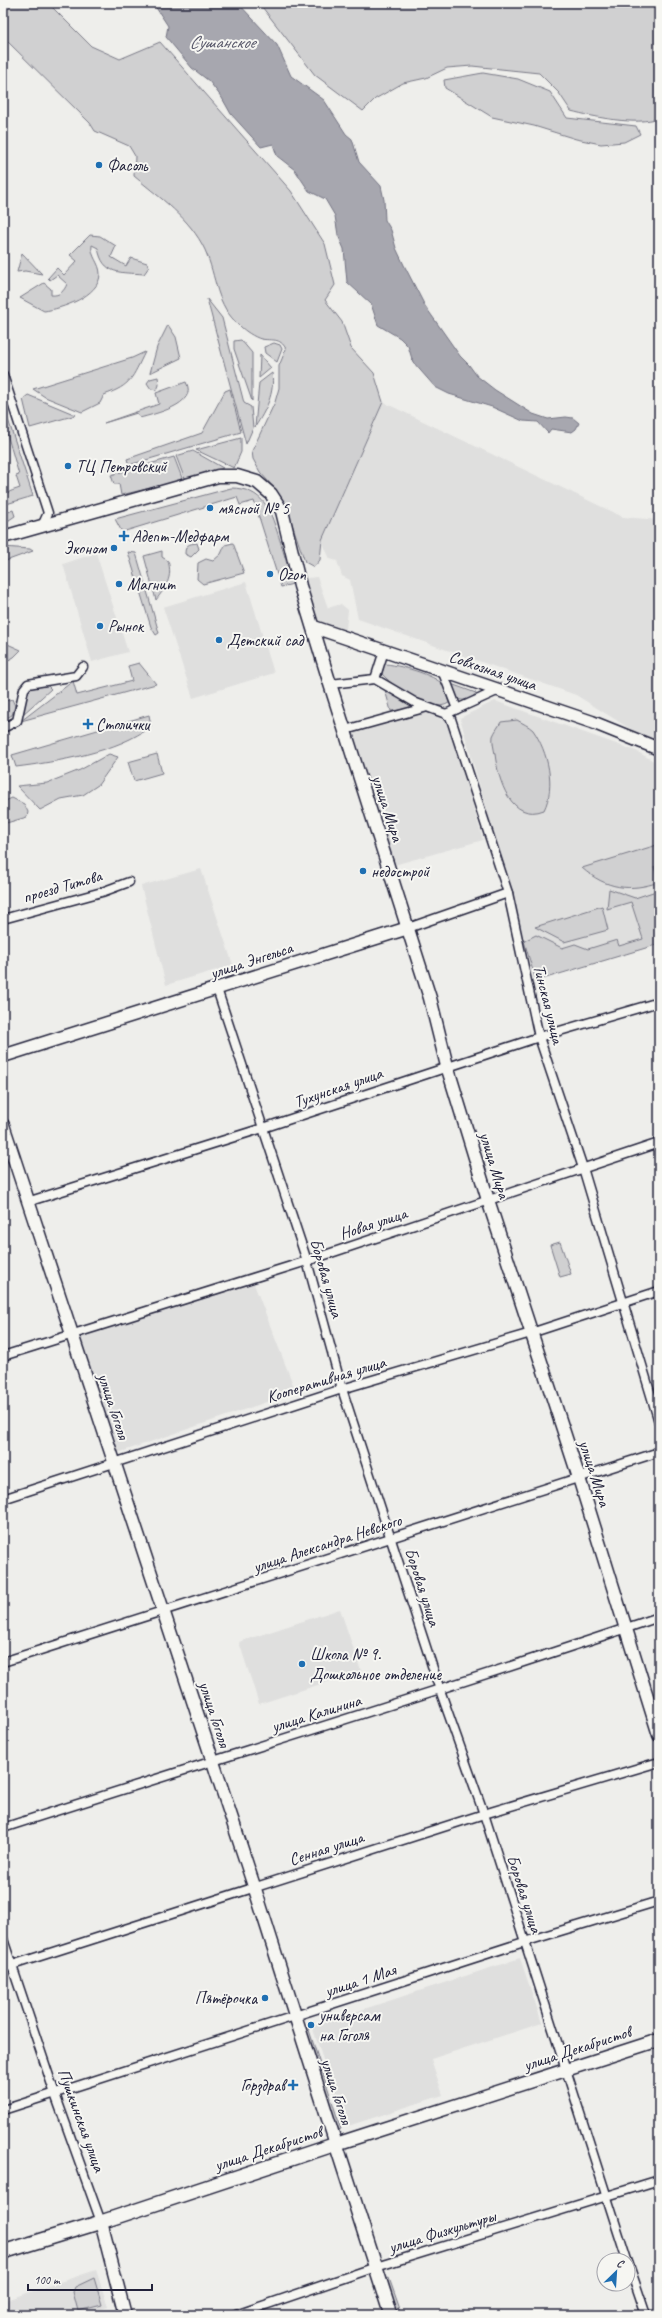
<svg xmlns="http://www.w3.org/2000/svg" width="662" height="2318" viewBox="0 0 662 2318" font-family="Caveat,sans-serif">
  <rect width="100%" height="100%" fill="#eeeeeb"/>
  <filter id="ink" filterUnits="userSpaceOnUse"><feTurbulence type="fractalNoise" baseFrequency=".025" numOctaves="2"/><feDisplacementMap in="SourceGraphic" scale="8" xChannelSelector="R" yChannelSelector="G"/><feConvolveMatrix kernelMatrix="1 2 1 2 8 2 1 2 1" color-interpolation-filters="sRGB"/></filter>
  <g filter="url(#ink)">
    <g fill="#dfdfde">
      <polygon points="383,402 623,517 659,520 659,742 653,743 576,695 358,619 350,580 342,576 337,561 330,559 322,541"/>
      <polygon points="96,553 128,652 92,662 63,564"/>
      <polygon points="317,577 328,608 341,604 348,610 345,639 314,627 298,579"/>
      <polygon points="246,582 274,673 193,698 163,607"/>
      <polygon points="495,701 636,751 659,764 659,944 536,981 460,718"/>
      <polygon points="423,710 450,724 483,840 394,865 353,733"/>
      <polygon points="201,869 233,965 166,985 141,886"/>
      <polygon points="254,1284 296,1392 115,1454 77,1338"/>
      <polygon points="340,1609 361,1671 259,1704 239,1642"/>
      <polygon points="520,1958 542,2023 431,2059 443,2095 345,2127 312,2026"/>
      <polygon points="96,2270 108,2307 83,2315 3,2315 3,2301"/>
    </g>
    <g fill="#d0d0d1" stroke="#797986">
      <path d="M 3,3 L 48,3 L 91,46 L 120,59 L 160,42 L 291,191 L 325,244 L 335,285 L 325,300 L 342,322 L 351,348 L 374,373 L 383,402 L 322,540 L 320,560 L 314,567 L 305,562 L 289,515 L 274,488 L 260,472 L 253,459 L 252,451 L 275,402 L 279,388 L 279,366 L 286,349 C 280,337 272,341 261,339 C 254,337 245,331 240,326 C 215,305 217,277 205,250 C 190,218 160,198 134,176 L 135,156 L 129,146 L 95,131 L 90,123 L 3,37 Z"/>
      <path d="M 259,3 L 655,3 L 659,9 L 659,118 C 636,126 594,117 571,111 L 559,93 L 539,73 L 472,66 L 447,68 L 426,78 L 403,83 L 375,99 L 363,111 L 315,75 Z"/>
      <polygon points="483,73 518,79 550,92 567,118 636,126 640,134 624,142 601,144 576,139 534,126 492,117 445,88 444,80"/>
      <path d="M 90,235 L 100,236 L 116,246 L 111,257 L 126,266 L 131,258 L 147,263 L 149,267 L 144,274 C 121,272 103,276 98,248 L 92,245 C 90,256 100,263 100,274 C 100,296 61,309 44,311 L 20,298 L 44,283 L 51,289 L 51,295 C 60,296 64,291 67,284 L 57,275 L 50,280 L 48,278 L 57,268 L 64,275 L 77,261 L 70,255 Z"/>
      <polygon points="22,253 42,274 25,271 17,272"/>
      <polygon points="207,299 222,318 244,403 251,407 253,428 246,444"/>
      <polygon points="168,325 176,337 181,358 150,373 157,347"/>
      <polygon points="241,340 252,353 252,401 234,349 234,341"/>
      <polygon points="274,343 280,345 282,349 277,362 265,353 264,347"/>
      <path d="M 145,352 C 132,378 132,385 104,395 L 100,403 L 82,412 L 45,397 L 33,389 L 132,358 Z"/>
      <polygon points="260,355 271,368 259,378"/>
      <path d="M 272,373 C 275,393 266,410 255,427 L 259,383 Z"/>
      <polygon points="158,377 159,385 157,390 151,389 147,383 150,379"/>
      <path d="M 186,382 C 199,405 153,414 140,418 L 137,413 L 104,423 L 159,404 L 156,393 Z"/>
      <polygon points="230,389 241,432 129,465 127,459 202,433 225,391"/>
      <polygon points="28,395 76,415 30,428 23,399"/>
      <path d="M 3,404 L 33,496 L 3,505 C 3,492 9,492 20,488 L 16,476 L 19,475 L 3,420 Z"/>
      <polygon points="241,438 241,452 234,468 196,450"/>
      <polygon points="193,451 223,468 187,479 184,477 176,456"/>
      <polygon points="174,457 182,478 180,481 121,495 119,484 114,484 111,475"/>
      <path d="M 231,488 C 246,488 257,493 266,505 C 275,518 287,566 293,584 L 281,587 L 254,501 L 240,505 L 237,497 L 122,532 L 115,519 Z"/>
      <polygon points="13,510 15,516 9,520 3,528 3,514"/>
      <path d="M 197,543 L 199,549 L 191,557 L 185,554 C 185,545 188,544 197,543 Z"/>
      <polygon points="233,543 244,573 203,584 197,579 198,563 206,559 213,561 221,554 225,545"/>
      <polygon points="3,547 30,549 33,551 3,562"/>
      <path d="M 162,551 L 162,557 L 168,561 C 173,577 166,587 156,600 L 144,556 Z"/>
      <polygon points="128,552 136,553 159,633 156,635 151,627"/>
      <polygon points="3,642 21,650 14,657 3,663"/>
      <polygon points="139,663 156,684 21,721 73,681 77,695 132,681 128,666"/>
      <path d="M 384,664 C 396,664 436,675 443,685 C 446,690 447,698 449,703 C 429,715 396,689 382,674 Z"/>
      <polygon points="46,684 51,689 22,715 26,690 33,685"/>
      <path d="M 451,684 L 476,693 C 471,701 465,701 457,699 Z"/>
      <polygon points="385,690 392,692 417,708 391,711"/>
      <polygon points="12,699 15,706 12,715 3,720 3,702"/>
      <path d="M 149,715 L 151,726 C 119,752 56,762 16,767 L 12,755 Z"/>
      <path d="M 517,720 C 522,723 529,726 533,730 C 548,752 556,786 544,810 C 511,823 498,780 495,754 C 494,749 492,741 493,736 C 495,731 499,726 501,722 Z"/>
      <polygon points="109,754 118,757 98,785 83,795 61,799 40,810 17,786 47,783 80,770"/>
      <polygon points="157,754 162,773 134,781 128,762"/>
      <polygon points="12,798 24,804 28,812 27,817 3,824 3,802"/>
      <path d="M 659,842 L 659,865 L 654,867 L 659,882 C 630,892 606,889 582,868 L 657,845 Z"/>
      <polygon points="609,889 635,898 659,890 659,944 536,981 524,941 536,935 562,948 575,944 588,949 617,940 619,946 643,939 631,902 607,909"/>
      <polygon points="602,906 608,930 564,942 535,927"/>
      <polygon points="560,1242 571,1274 560,1277 550,1245"/>
      <polygon points="308,2027 341,2129 338,2130 305,2029"/>
      <polygon points="94,2278 102,2305 78,2311 73,2292 75,2287"/>
      <polygon points="389,2278 402,2315 398,2315 387,2279"/>
    </g>
    <polygon fill="#a7a7af" stroke="#727281" points="153,3 238,3 277,45 291,76 324,100 346,134 352,139 359,162 381,186 384,200 385,220 391,230 396,248 404,265 425,306 460,356 469,365 477,376 495,390 533,414 548,419 566,417 573,418 579,423 576,429 572,432 551,429 548,433 538,422 523,421 492,407 449,394 435,387 413,362 408,346 400,338 378,325 371,304 347,282 344,249 338,235 335,216 325,199 309,191 295,170 277,156 273,144 261,147 231,114 222,98 209,81 192,68 166,37 168,26"/>
    <g fill="none" stroke-linecap="round" stroke-linejoin="round">
      <defs>
        <g id="street">
          <polyline points="3,375 48,513 42,526"/>
          <polyline points="442,670 457,709"/>
          <polyline points="375,679 384,651"/>
          <polyline points="330,684 375,679 416,703 446,714 451,719 508,893 539,1037 583,1168 659,1422"/>
          <polyline points="446,714 499,690"/>
          <polyline points="3,728 17,721 24,689 28,684 76,676 83,667"/>
          <polyline points="345,730 424,708"/>
          <polyline points="3,919 102,892 129,882"/>
          <polyline points="408,928 508,893"/>
          <polyline points="217,989 307,1261 342,1389 440,1690 484,1814 627,2260"/>
          <polyline points="27,1202 263,1128 539,1037 659,1002"/>
          <polyline points="3,1356 307,1261 659,1143"/>
          <polyline points="3,1499 342,1389 531,1333 659,1291"/>
          <polyline points="3,1662 659,1452"/>
          <path d="M 3,1828 C 222,1757 442,1691 659,1617"/>
          <polyline points="3,1939 55,2094 101,2222"/>
          <polyline points="3,1968 484,1814 659,1762"/>
          <polyline points="3,2110 524,1942 659,1901"/>
          <polyline points="628,2262 646,2315"/>
          <polyline points="236,2315 376,2267 659,2180"/>
        </g>
        <g id="secondary">
          <polyline points="3,537 218,476 237,476 257,482 271,494 282,511 300,586 330,684 430,998 447,1066 488,1200 579,1478 659,1735"/>
          <polyline points="314,627 592,722 659,749"/>
          <polyline points="3,1056 408,928"/>
          <polyline points="3,1125 254,1886 336,2144 659,2040"/>
          <polyline points="101,2222 125,2315"/>
        </g>
        <polyline id="primary" points="3,2252 101,2222 336,2144 391,2315"/>
      </defs>
      <use href="#street" stroke="#22223b" stroke-width="11"/>
      <use href="#secondary" stroke="#22223b" stroke-width="15"/>
      <use href="#primary" stroke="#22223b" stroke-width="16"/>
      <use href="#street" stroke="#f6f6f2" stroke-width="8"/>
      <use href="#secondary" stroke="#f6f6f2" stroke-width="12"/>
      <use href="#primary" stroke="#f6f6f2" stroke-width="13"/>
    </g>
  </g>
  <g fill="#1f6fb2" stroke="#f6f6f2" stroke-width="1.5">
    <circle cx="99" cy="165" r="4"/>
    <circle cx="68" cy="466" r="4"/>
    <circle cx="210" cy="508" r="4"/>
    <path d="M122 530h4v4h4v4h-4v4h-4v-4h-4v-4h4z"/>
    <circle cx="114" cy="548" r="4"/>
    <circle cx="270" cy="574" r="4"/>
    <circle cx="119" cy="584" r="4"/>
    <circle cx="100" cy="626" r="4"/>
    <circle cx="219" cy="640" r="4"/>
    <path d="M86 718h4v4h4v4h-4v4h-4v-4h-4v-4h4z"/>
    <circle cx="363" cy="871" r="4"/>
    <circle cx="302" cy="1664" r="4"/>
    <circle cx="265" cy="1998" r="4"/>
    <circle cx="311" cy="2025" r="4"/>
    <path d="M291 2079h4v4h4v4h-4v4h-4v-4h-4v-4h4z"/>
  </g>
  <g text-anchor="middle" stroke-width="4" stroke-linejoin="round" paint-order="stroke">
    <g font-size="17" fill="#22223b" stroke="#f6f6f2" text-anchor="start">
      <text x="107" y="171">Фасоль</text>
      <text x="76" y="472">ТЦ Петровский</text>
      <text x="218" y="514">мясной № 5</text>
      <text x="132" y="542">Адепт-Медфарм</text>
      <text x="106" y="554" text-anchor="end">Эконом</text>
      <text x="278" y="580">Ozon</text>
      <text x="127" y="590">Магнит</text>
      <text x="108" y="632">Рынок</text>
      <text x="227" y="646">Детский сад</text>
      <text x="96" y="730">Столички</text>
      <text x="371" y="877">недострой</text>
      <text x="310" y="1660">Школа № 9.<tspan x="310" dy="20">Дошкольное отделение</tspan></text>
      <text x="257" y="2004" text-anchor="end">Пятёрочка</text>
      <text x="319" y="2021">универсам<tspan x="319" dy="20">на Гоголя</tspan></text>
      <text x="285" y="2091" text-anchor="end">Горздрав</text>
    </g>
    <g font-size="17" fill="#22223b" stroke="#f6f6f2">
      <text transform="translate(493 670) rotate(19)" y="6">Совхозная улица</text>
      <text transform="translate(388 808) rotate(72)" y="6">улица Мира</text>
      <text transform="translate(62 886) rotate(-16)" y="6">проезд Титова</text>
      <text transform="translate(251 960) rotate(-18)" y="6">улица Энгельса</text>
      <text transform="translate(549 1004) rotate(76)" y="6">Тинская улица</text>
      <text transform="translate(338 1087) rotate(-19)" y="6">Тухунская улица</text>
      <text transform="translate(495 1165) rotate(73)" y="6">улица Мира</text>
      <text transform="translate(373 1223) rotate(-18)" y="6">Новая улица</text>
      <text transform="translate(327 1278) rotate(74)" y="6">Боровая улица</text>
      <text transform="translate(326 1379) rotate(-17)" y="6">Кооперативная улица</text>
      <text transform="translate(114 1406) rotate(72)" y="6">улица Гоголя</text>
      <text transform="translate(595 1473) rotate(72)" y="6">улица Мира</text>
      <text transform="translate(327 1543) rotate(-18)" y="6">улица Александра Невского</text>
      <text transform="translate(423 1587) rotate(72)" y="6">Боровая улица</text>
      <text transform="translate(316 1713) rotate(-17)" y="6">улица Калинина</text>
      <text transform="translate(215 1714) rotate(72)" y="6">улица Гоголя</text>
      <text transform="translate(326 1848) rotate(-18)" y="6">Сенная улица</text>
      <text transform="translate(525 1894) rotate(72)" y="6">Боровая улица</text>
      <text transform="translate(360 1980) rotate(-18)" y="6">улица 1 Мая</text>
      <text transform="translate(577 2048) rotate(-18)" y="6">улица Декабристов</text>
      <text transform="translate(337 2091) rotate(72)" y="6">улица Гоголя</text>
      <text transform="translate(82 2120) rotate(70)" y="6">Пушкинская улица</text>
      <text transform="translate(268 2148) rotate(-18)" y="6">улица Декабристов</text>
      <text transform="translate(442 2231) rotate(-17)" y="6">улица Физкультуры</text>
    </g>
    <g font-size="18" font-style="italic" fill="#575769" stroke="#f6f6f2">
      <text x="222" y="48">Сушанское</text>
    </g>
  </g>
  <rect width="662" height="2318" fill="none" stroke="#f6f6f2" stroke-width="16"/>
  <rect x="8" y="8" width="646" height="2302" fill="none" stroke="#22223b" stroke-width="1.5" filter="url(#ink)"/>
  <g transform="translate(616 2272) rotate(25)"><circle r="19" fill="#f6f6f2" stroke="#a1a1a9"/>
  <path d="M0-3L7 15L0 10L-7 15Z" fill="#1f6fb2"/>
  <text y="-6" font-size="11" font-weight="bold" text-anchor="middle" fill="#22223b">С</text>
  </g>
  <path d="M28 2284v6h124v-6" fill="none" stroke="#22223b" stroke-width="2"/>
  <text x="34" y="2284" font-size="12" fill="#22223b" stroke="#f6f6f2" stroke-width="3" paint-order="stroke">100 m</text>
</svg>
